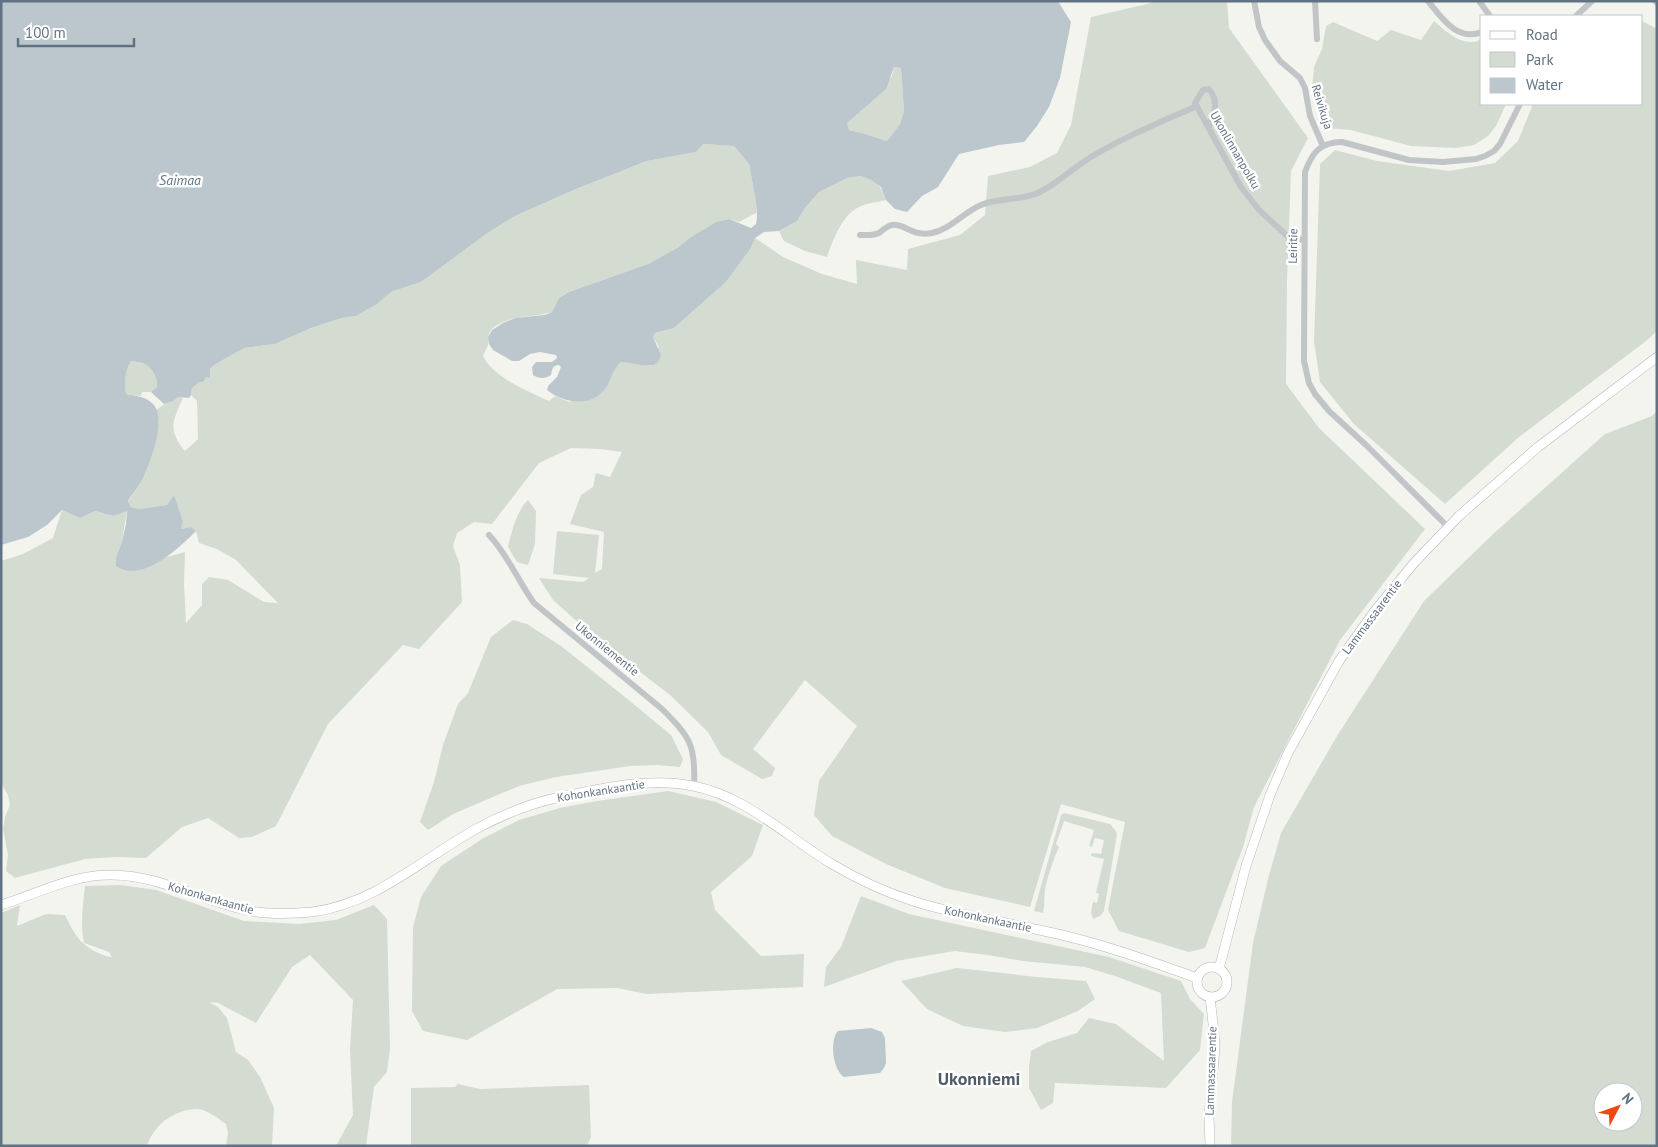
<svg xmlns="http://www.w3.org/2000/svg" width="1658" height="1147" viewBox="0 0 1658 1147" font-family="'PT Sans',sans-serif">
  <rect width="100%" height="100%" fill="#f4f4ef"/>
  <g fill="#d4dbd0" fill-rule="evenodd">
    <path d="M 1152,1 L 1227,1 L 1229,28 L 1308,138 L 1291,171 L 1287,281 L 1286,384 L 1319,428 L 1425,529 L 1340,640 L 1254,807 L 1243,847 L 1205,948 L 1189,952 L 1119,931 L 1108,910 L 1125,822 L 1061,804 L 1030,907 L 945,888 L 886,864 L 832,836 L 814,815 L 819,781 L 857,726 L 805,680 L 753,749 L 775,768 L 772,776 L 762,779 L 721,755 L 708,732 L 670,695 L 591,634 L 553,600 L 539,578 L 583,582 L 589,578 L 553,574 L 557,531 L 599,535 L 595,573 L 602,569 L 604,532 L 570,524 L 581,495 L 593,487 L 596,473 L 610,477 L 622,452 L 600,449 L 571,448 L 539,463 L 492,524 L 474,522 L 457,533 L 453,546 L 460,565 L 462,602 L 419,649 L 403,645 L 328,724 L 276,826 L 252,837 L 239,838 L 208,818 L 182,827 L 146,858 L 116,857 L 85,859 L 15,878 L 6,871 L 8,855 L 3,829 L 5,817 L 10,805 L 8,795 L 1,783 L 1,561 L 23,554 L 53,538 L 62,510 L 80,518 L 95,511 L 113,516 L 127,510 L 122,541 L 116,558 L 149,567 L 164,558 L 185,552 L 184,584 L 186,623 L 202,605 L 202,584 L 209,577 L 228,580 L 264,602 L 278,603 L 236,560 L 217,549 L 199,543 L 196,531 L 191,527 L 181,529 L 183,521 L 174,496 L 167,505 L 139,509 L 131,507 L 128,501 L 140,484 L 159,423 L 156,410 C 163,404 171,402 178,397 L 183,398 C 173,421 167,429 185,451 L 198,439 L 197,401 L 191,395 L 192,388 L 214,365 L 244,348 L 275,344 L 311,328 L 342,318 L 356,316 L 377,304 L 391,292 L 421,282 L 489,232 L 515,216 L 576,189 L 647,161 L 696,152 L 702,144 L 734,146 L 749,164 L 756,202 L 756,213 L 739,222 L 729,219 L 716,222 L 691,237 L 677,248 L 648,264 L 569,292 L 559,298 L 552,312 C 535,318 504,315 491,330 C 487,335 489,340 488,345 C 487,349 484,353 483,356 C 494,378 528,391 549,401 L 555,396 L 569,402 L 605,389 L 615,368 L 621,362 L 629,362 L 651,366 L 659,347 L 653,337 L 655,333 L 674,328 L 726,282 L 751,248 L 755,238 L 783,257 L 822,274 L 857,284 L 856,260 L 907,270 L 908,249 L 960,235 L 985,215 L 988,176 L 1030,167 L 1057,153 L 1071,125 L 1091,17 L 1151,3 Z"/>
    <path d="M 1434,21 C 1447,32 1464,49 1482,39 L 1482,104 L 1506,104 L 1496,126 L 1488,136 L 1474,145 L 1456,148 L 1411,146 L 1351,130 L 1325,128 L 1320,121 L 1312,90 L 1314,67 L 1322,49 L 1326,26 L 1333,22 L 1377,41 L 1391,30 L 1421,40 Z"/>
    <polygon points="1642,21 1657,29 1657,331 1646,341 1519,437 1445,504 1354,424 1320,382 1314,341 1320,164 1335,150 1377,161 1449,171 1495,163 1518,141 1533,104 1642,104"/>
    <polygon points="894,67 901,68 904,111 900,124 887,141 862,133 849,130 847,123 865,106 892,76"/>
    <path d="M 861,176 C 877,182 880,184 886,200 C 878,202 867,203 859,207 C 842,215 833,240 827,257 L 805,251 L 784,241 L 779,231 L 797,221 L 805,208 L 819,192 L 847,178 Z"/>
    <path d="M 131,361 C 135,362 140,362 143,363 C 152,367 158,378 157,387 L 151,392 L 142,392 L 141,396 L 126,394 C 124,382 125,371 131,361 Z"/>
    <path d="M 1657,411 L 1657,1146 L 1231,1146 L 1232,1102 L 1253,943 L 1268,879 L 1281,833 L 1337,736 L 1424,601 L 1492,535 L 1605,434 L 1652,416 ZM 1603,1092 L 1633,1092 L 1633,1122 L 1603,1122 Z"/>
    <path d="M 528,500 L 536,511 L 535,544 L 528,565 L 517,562 L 508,547 C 512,531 516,512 528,500 Z"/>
    <polygon points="513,620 527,624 561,646 625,697 671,735 683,759 680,767 657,765 630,766 556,777 519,786 453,814 428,830 420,822 434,782 443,745 458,704 468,693 491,637"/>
    <polygon points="668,791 716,802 763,825 752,856 711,892 715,910 761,956 804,954 803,987 647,994 617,988 557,989 467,1040 423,1031 412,1011 413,927 421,897 441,866 482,839 519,820 560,808 597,801"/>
    <path d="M 1064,813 L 1110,824 L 1115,830 L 1117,834 L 1104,911 L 1100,916 L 1093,919 L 1091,912 L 1093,902 L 1097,903 L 1099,894 L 1096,893 L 1104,859 L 1091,856 L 1092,853 L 1101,854 L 1104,840 L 1095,838 L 1092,847 L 1089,846 L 1094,830 L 1064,821 L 1056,844 L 1059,847 C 1053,860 1048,875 1045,889 C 1044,898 1045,905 1043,913 L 1034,911 L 1061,815 Z"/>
    <path d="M 121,885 L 156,890 L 244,921 L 299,924 L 336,920 L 374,905 L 387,919 L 390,1049 L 387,1072 L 374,1087 L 366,1146 L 336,1146 L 353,1115 L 350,1049 L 353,1000 L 310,955 L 292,967 L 256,1023 L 218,1003 L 209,1002 L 218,1007 L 227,1018 L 236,1052 L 248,1060 L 260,1077 L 274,1108 L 272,1146 L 226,1146 L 228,1133 L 226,1124 C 219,1119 206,1109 198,1109 C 175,1109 154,1124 147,1146 L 1,1146 L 1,913 L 20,905 L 17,926 L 46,914 L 65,915 C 74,933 78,942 96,952 C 102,954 106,957 112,957 L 109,952 L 84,943 C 80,924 83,906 85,886 Z"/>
    <polygon points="861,896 909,914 1109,957 1181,981 1190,999 1204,1014 1200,1050 1166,1088 1055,1083 1053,1103 1041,1110 1029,1088 1029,1067 1031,1051 1048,1042 1077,1033 1089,1018 1116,1024 1164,1061 1161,993 1115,976 1085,967 1023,961 988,955 955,951 896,961 824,987 826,967 841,947"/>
    <polygon points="957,968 1037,977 1086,981 1095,999 1078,1011 1037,1028 1005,1032 963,1026 927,1009 901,981"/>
    <polygon points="458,1084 480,1089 589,1085 591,1137 587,1146 411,1146 411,1088 455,1087"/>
  </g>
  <g fill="#bbc7cc" fill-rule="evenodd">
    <path d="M 1,1 L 1060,1 L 1059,3 L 1071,22 L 1060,78 L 1049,107 L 1037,126 L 1024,142 L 999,145 L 959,154 L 938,187 L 922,196 L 907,212 L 895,209 L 886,200 L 881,187 L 871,180 L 861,176 L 847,178 L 819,192 L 805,208 L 797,221 L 779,231 L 764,232 L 755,238 L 751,248 L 726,282 L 674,328 L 655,333 L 653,337 L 661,355 C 660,358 659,361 657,363 C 651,369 630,362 621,362 C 611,371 612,380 605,389 C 591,408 563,403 547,390 L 548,386 L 557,377 L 561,367 L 559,365 C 553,365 552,369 551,375 C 545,379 539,379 533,375 L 532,367 L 536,362 L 552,362 L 557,358 L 556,355 L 540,352 L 530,354 L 519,361 L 512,361 L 493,350 L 489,344 L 488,337 L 492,330 L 503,323 L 516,318 L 545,315 L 552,312 L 559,298 L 569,292 L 648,264 L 677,248 L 691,237 L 716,222 L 729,219 L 751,228 L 756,224 L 757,218 L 756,202 L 749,164 L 734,146 L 703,144 L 696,152 L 647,161 L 576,189 L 515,216 L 489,232 L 421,282 L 391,292 L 377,304 L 356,316 L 342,318 L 311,328 L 275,344 L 244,348 L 214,365 L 210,369 L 210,378 L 206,377 L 203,382 L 199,382 L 192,388 L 191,395 L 189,398 L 178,397 L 173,401 L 164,404 L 151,392 L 157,387 C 158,378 152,367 143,363 C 140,362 135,362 131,361 C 125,371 124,382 126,394 C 136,396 146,396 154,405 C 167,422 149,465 141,482 C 137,489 131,495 128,501 L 131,507 L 139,509 L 167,505 L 174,495 L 183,521 L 181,529 L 191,527 L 196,531 C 178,549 141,584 116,566 L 116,558 L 122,541 L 126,524 L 127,511 L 113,516 L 95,511 L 80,518 L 62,510 L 47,525 L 28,537 L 1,545 ZM 894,67 L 901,68 L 904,111 L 900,124 L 887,141 L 862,133 L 849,130 L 847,123 L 886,89 Z"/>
    <path d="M 871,1028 L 882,1032 L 885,1038 L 886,1063 L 884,1068 L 880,1073 L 844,1077 C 833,1070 829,1041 838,1031 Z"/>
  </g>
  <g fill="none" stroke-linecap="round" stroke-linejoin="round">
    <defs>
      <g id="secondary">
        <path d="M 1,905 C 37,894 73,874 112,875 C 157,875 199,899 241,909 C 264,915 289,914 312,912 C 375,904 422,859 476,829 C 502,815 531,803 560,797 C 602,788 650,777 693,786 C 746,796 787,837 832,864 C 857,879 885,892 913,901 C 956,915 1000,921 1044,931 C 1097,942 1147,960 1197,978"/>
        <circle cx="1212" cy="982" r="15"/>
        <polyline points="1219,969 1246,866 1270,795 1288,753 1339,661 1374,612 1414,563 1459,516 1538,447 1657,357"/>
        <polyline points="1210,1146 1209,1116 1215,1047 1214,1032 1210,997"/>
      </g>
    </defs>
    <use href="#secondary" stroke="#b3b8bd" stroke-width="10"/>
    <g stroke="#c1c5c8" stroke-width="6">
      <polyline points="1254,1 1259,27 1265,40 1280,61 1300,78 1305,88 1310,116 1323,146"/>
      <polyline points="1315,1 1317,39"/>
      <path d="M 1428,1 C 1442,18 1457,42 1482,32"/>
      <polyline points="1479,1 1490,16"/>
      <polyline points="1655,1 1657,3"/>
      <polyline points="1576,16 1592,1"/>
      <path d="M 1209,127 C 1214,112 1220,103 1209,89 L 1203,90 L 1195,103 L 1241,187 L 1259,210 L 1284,233 L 1290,239 L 1296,240 L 1304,239"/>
      <path d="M 860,235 C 867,235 873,236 879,233 C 883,230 887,226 892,225 C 904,223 913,237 932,233 C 951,229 964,212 981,205 C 1000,197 1022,201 1040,192 C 1058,183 1073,168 1091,157 C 1124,137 1161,122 1197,106"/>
      <path d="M 1448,527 L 1366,445 L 1329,411 L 1315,394 L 1309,383 L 1304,361 L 1305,172 C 1312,153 1320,142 1342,142 L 1409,160 L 1443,162 L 1476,159 L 1485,156 L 1494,151 L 1500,144 L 1520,104"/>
      <path d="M 489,535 C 508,555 518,581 534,603 L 662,709 C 690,737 696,745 694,786"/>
    </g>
    <use href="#secondary" stroke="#fff" stroke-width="9"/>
  </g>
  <g text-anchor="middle" stroke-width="5" stroke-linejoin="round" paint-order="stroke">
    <g font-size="12" fill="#617382" stroke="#fff">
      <text transform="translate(1322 107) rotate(73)" y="4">Reivikuja</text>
      <text transform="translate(1235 150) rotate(60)" y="4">Ukonlinnanpolku</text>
      <text transform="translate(1293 246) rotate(-89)" y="4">Leiritie</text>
      <text transform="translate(1372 617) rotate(-53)" y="4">Lammassaarentie</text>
      <text transform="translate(607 649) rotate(39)" y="4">Ukonniementie</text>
      <text transform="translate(601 791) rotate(-9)" y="4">Kohonkankaantie</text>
      <text transform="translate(211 898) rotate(16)" y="4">Kohonkankaantie</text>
      <text transform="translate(988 919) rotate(12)" y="4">Kohonkankaantie</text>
      <text transform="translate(1211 1071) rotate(-88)" y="4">Lammassaarentie</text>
    </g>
    <g font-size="14" font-style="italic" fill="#5c7780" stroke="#fff">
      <text x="180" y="185">Saimaa</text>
    </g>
    <g font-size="18" font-weight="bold" fill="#4f5c67" stroke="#fff">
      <text x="979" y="1085">Ukonniemi</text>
    </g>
  </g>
  <rect width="1658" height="1147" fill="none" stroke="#617382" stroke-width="5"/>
  <rect x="1480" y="15" width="162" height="90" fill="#ffffff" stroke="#c0c7cd"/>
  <rect x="1490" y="31" width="25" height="8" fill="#ffffff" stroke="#c0c7cd"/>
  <text x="1526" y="40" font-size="15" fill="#617382">Road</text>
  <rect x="1490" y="52" width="25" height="15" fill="#d4dbd0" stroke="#c0c7cd"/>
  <text x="1526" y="65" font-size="15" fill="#617382">Park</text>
  <rect x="1490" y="78" width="25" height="15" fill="#bbc7cc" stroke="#c0c7cd"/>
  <text x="1526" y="90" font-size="15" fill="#617382">Water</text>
  <g transform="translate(1618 1107) rotate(49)"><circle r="24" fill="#ffffff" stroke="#c0c7cd"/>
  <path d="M0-4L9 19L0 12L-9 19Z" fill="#ec4917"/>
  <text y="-8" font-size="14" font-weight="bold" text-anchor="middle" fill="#617382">N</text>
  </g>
  <path d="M18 38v8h116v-8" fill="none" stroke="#617382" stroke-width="2.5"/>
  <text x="25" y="38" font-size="15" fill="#617382" stroke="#ffffff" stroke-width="4" paint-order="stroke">100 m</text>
</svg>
